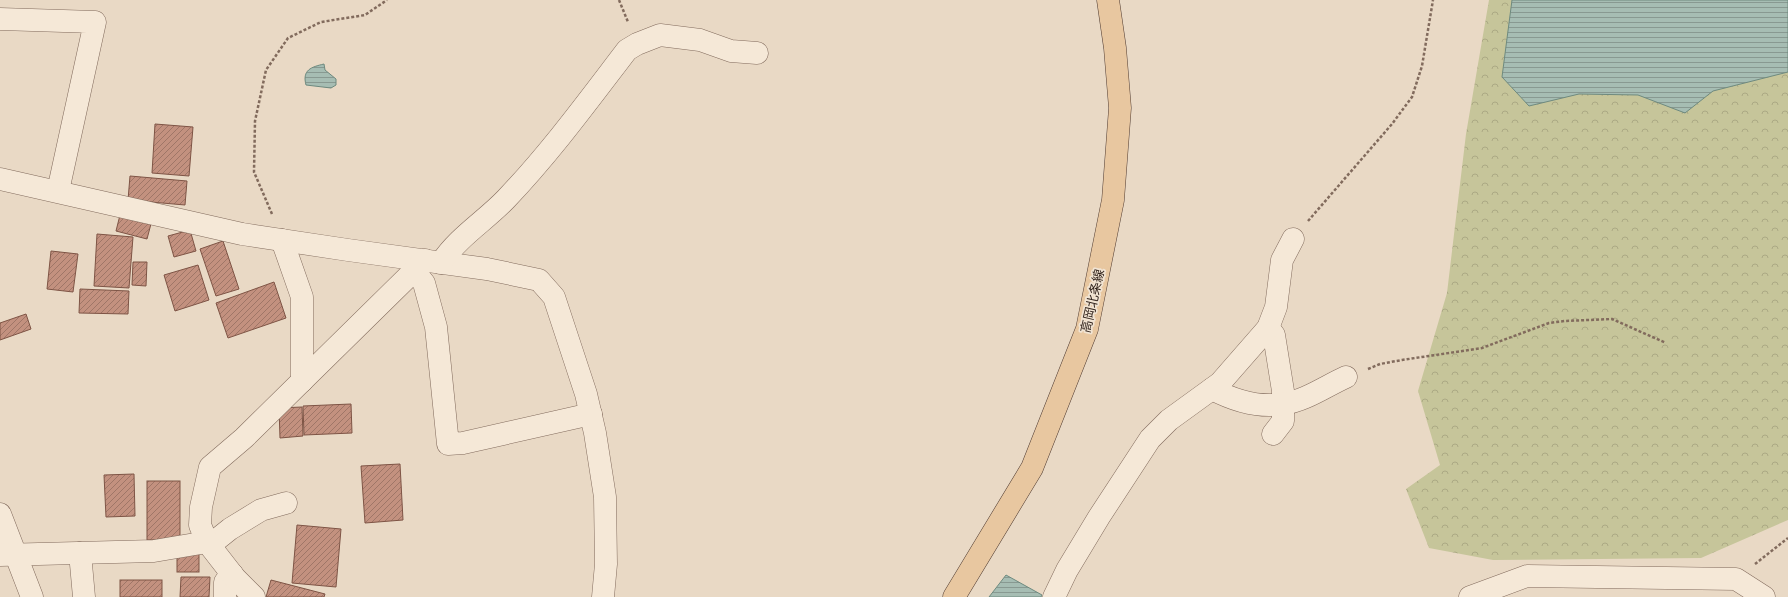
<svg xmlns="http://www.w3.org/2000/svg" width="1788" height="597" viewBox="0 0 1788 597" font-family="Spectral,'Noto Sans JP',serif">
  <defs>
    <pattern id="forest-crowns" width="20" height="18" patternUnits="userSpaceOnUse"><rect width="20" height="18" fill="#c6c59a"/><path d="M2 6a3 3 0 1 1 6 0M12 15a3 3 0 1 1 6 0" fill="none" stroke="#aba984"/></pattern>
    <pattern id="water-rules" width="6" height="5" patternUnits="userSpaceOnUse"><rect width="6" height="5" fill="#a6bdb3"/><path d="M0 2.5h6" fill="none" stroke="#889991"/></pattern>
    <pattern id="building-hatch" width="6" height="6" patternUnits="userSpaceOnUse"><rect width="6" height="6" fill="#c3917f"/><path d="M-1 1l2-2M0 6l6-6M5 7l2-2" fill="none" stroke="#9f7667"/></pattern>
  </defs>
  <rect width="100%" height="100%" fill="#e9d9c5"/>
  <polygon fill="url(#forest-crowns)" points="1489,0 1788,0 1788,520 1701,558 1493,560 1429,548 1406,489 1440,465 1418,391 1447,293 1466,134"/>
  <g fill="url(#water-rules)" stroke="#6e8a7f">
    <polygon points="1512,0 1788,0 1788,72 1713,91 1685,113 1638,95 1579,94 1529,106 1502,77"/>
    <path d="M 324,64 L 325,70 L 336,79 L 336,85 L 331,88 L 306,85 C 302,70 311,67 324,64 Z"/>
    <polygon points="1006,575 1042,595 1041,597 989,597"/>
  </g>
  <g fill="url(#building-hatch)" stroke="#7e5445">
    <polygon points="155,124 193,127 189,176 152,173"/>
    <polygon points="130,176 187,181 185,205 128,200"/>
    <polygon points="121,211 152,220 147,239 116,231"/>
    <polygon points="190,230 196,251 174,257 168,236"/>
    <polygon points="97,234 133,237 129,288 94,286"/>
    <polygon points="223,241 239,289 216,296 200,249"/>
    <polygon points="51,251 78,254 73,292 47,289"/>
    <polygon points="133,262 147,262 146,286 132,285"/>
    <polygon points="198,265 209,300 175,311 164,275"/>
    <polygon points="274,282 286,318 228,338 216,303"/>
    <polygon points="80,289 129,291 128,314 79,313"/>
    <polygon points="26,314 31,329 0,340 0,323"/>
    <polygon points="351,404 352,433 304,435 303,406"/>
    <polygon points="302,407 303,436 280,438 279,408"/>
    <polygon points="400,464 403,520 365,523 361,466"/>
    <polygon points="134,474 135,516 106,517 104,475"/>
    <rect x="147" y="481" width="33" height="59"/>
    <polygon points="297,525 341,529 336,587 292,583"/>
    <rect x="177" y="554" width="22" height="18"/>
    <polygon points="181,577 210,577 209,597 180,597"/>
    <rect x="120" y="580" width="42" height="17"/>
    <polygon points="271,580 325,594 324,597 266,597"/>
  </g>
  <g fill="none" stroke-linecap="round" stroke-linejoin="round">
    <defs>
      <g id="minor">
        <polyline points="0,19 95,22 58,191"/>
        <polyline points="0,179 242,234 348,250 487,269 539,280 554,297 586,394 595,433 605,497 606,564 603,597"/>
        <polyline points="282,240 302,297 302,381"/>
        <path d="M 441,263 C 458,237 485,221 506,199 C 550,153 588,101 627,50 L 637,44 L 660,35 L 700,40 L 731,51 L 757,53"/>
        <polyline points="414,271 424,283 436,327 448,444 463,443 591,414"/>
        <polyline points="1268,328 1274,335 1283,391 1283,421 1273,434"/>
        <path d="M 1212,389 C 1233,400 1259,408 1283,404 C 1305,401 1326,386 1346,377"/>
        <polyline points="0,514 32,597"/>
        <polyline points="80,553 84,597"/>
        <polyline points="0,555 154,551 207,542 215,541 230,529 261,510 286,503"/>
        <polyline points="225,597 225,582 232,574"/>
        <polyline points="254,597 235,578 207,542 200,525 201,507 210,467 244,438 425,260"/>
        <polyline points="1054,597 1067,570 1099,517 1150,439 1169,420 1220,383 1268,328 1276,307 1282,260 1293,239"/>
        <polyline points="1470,597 1527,576 1736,579 1764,597"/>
      </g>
      <polyline id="major" points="954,597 1032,468 1087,329 1113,200 1120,108 1115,48 1108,0"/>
    </defs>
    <use href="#minor" stroke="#826b5d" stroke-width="23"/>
    <use href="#major" stroke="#503b31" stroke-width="23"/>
    <g stroke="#826b5d" stroke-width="2.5" stroke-dasharray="3 2" stroke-linecap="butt">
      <polyline points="619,0 628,22"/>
      <polyline points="272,214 254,172 255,121 266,70 288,38 321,22 365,15 387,0"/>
      <polyline points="1308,221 1392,124 1412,97 1422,66 1433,0"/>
      <polyline points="1368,369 1380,364 1402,360 1482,348 1549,323 1565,321 1612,319 1666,343"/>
      <polyline points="1755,564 1788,538"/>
    </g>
    <use href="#minor" stroke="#f5e8d7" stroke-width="22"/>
    <use href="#major" stroke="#e8c7a0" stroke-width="22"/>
  </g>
  <g text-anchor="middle" stroke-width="3.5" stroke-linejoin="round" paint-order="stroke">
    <g font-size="13" fill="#34261f" stroke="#f1e4d3">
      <text transform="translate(1092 301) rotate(-77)" y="5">高岡北条線</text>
    </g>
  </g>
</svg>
